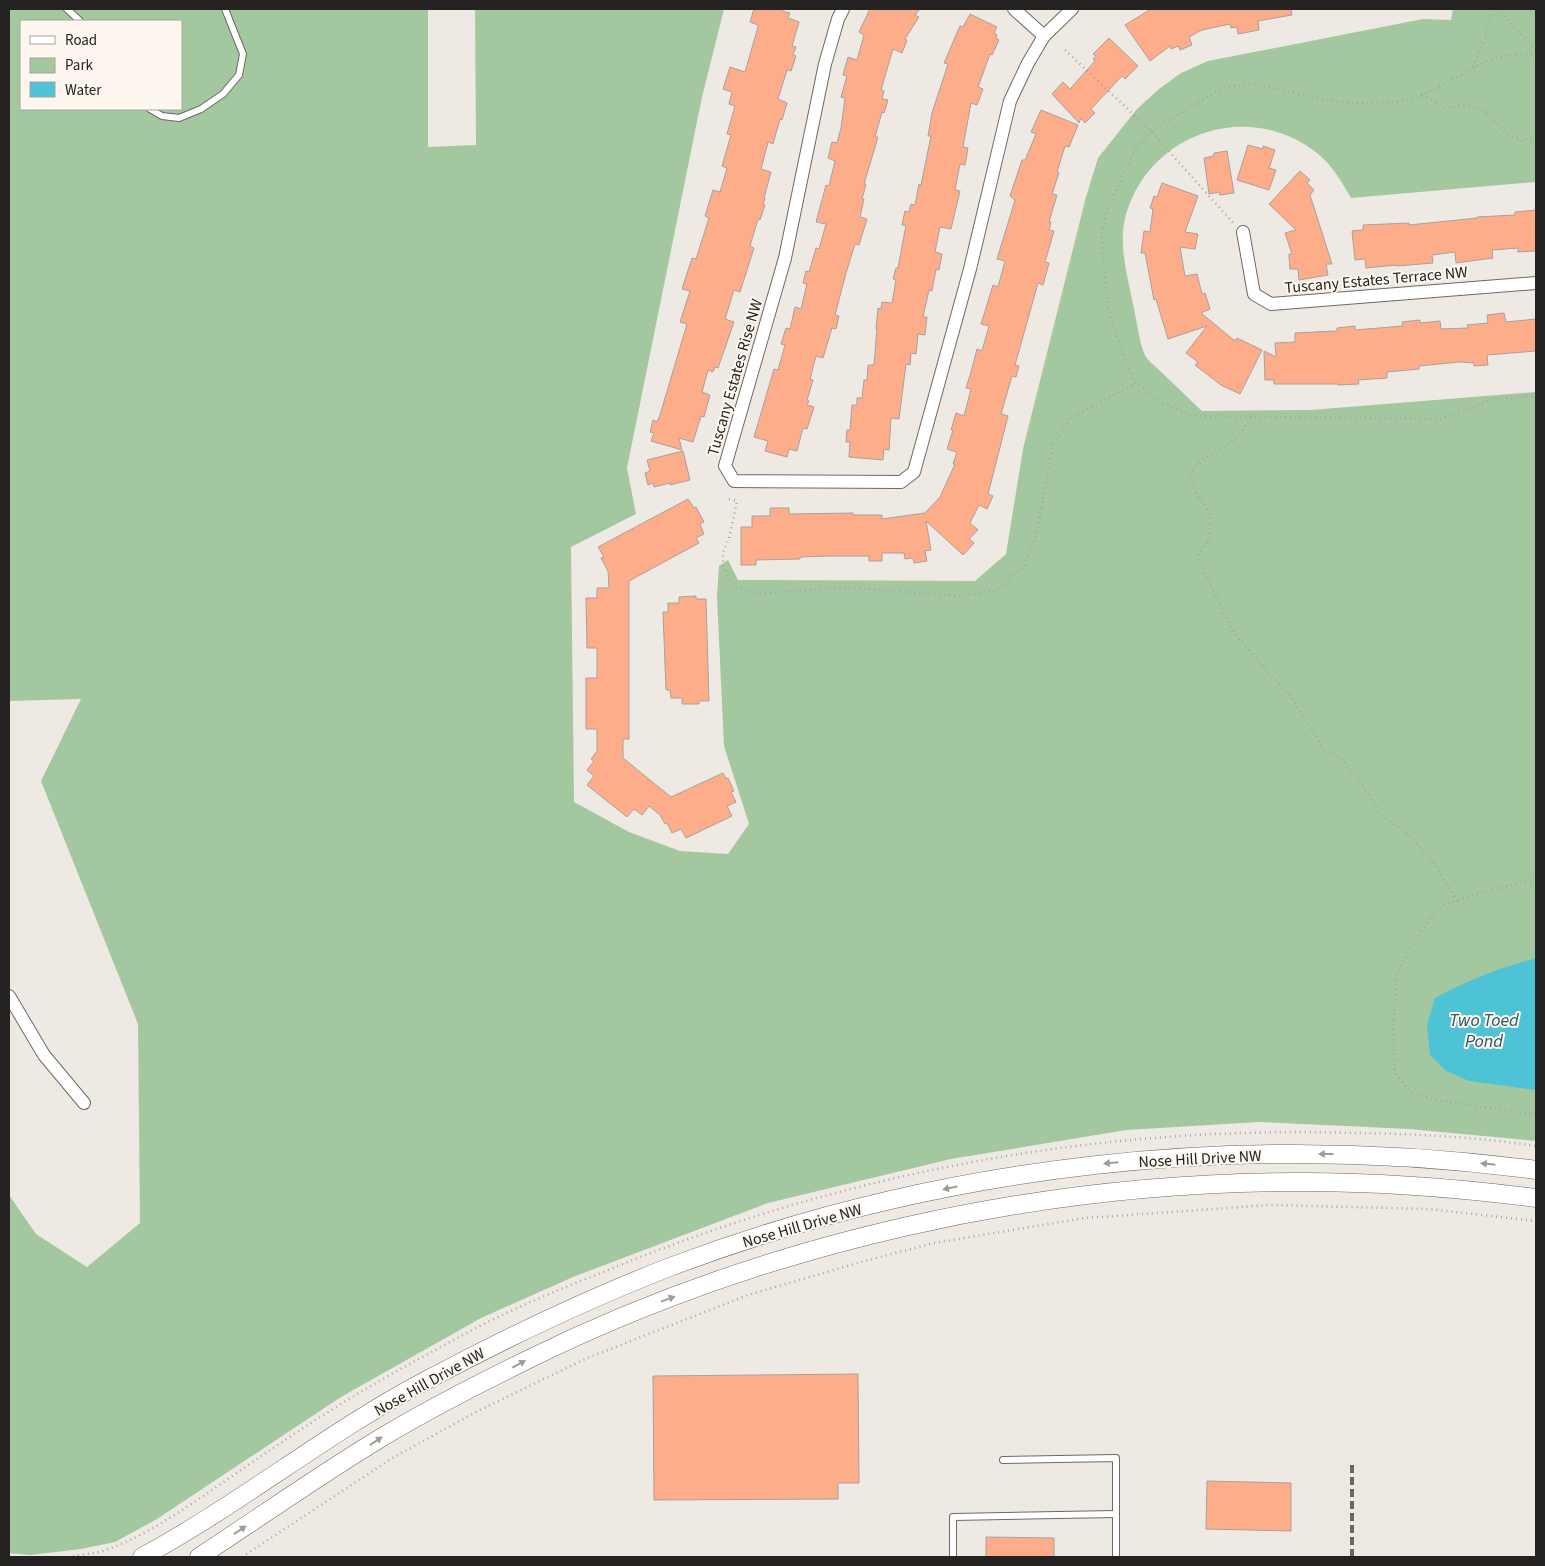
<svg xmlns="http://www.w3.org/2000/svg" width="1545" height="1566" viewBox="0 0 1545 1566" font-family="'Source Sans 3',sans-serif">
  <rect width="100%" height="100%" fill="#efe9e3"/>
  <path fill="#a3c8a0" fill-rule="evenodd" d="M 9,9 L 428,9 L 428,147 L 476,145 L 475,9 L 724,9 L 702,97 L 627,468 L 636,514 L 571,547 L 574,802 L 629,832 L 680,851 L 728,854 L 749,824 L 724,746 L 717,597 L 719,566 L 728,560 L 738,580 L 975,581 L 1006,554 L 1023,449 L 1086,197 L 1098,158 L 1137,109 L 1159,89 L 1181,73 L 1208,61 L 1423,19 L 1451,20 L 1453,9 L 1536,9 L 1536,182 L 1351,198 C 1342,182 1332,165 1317,153 C 1250,100 1153,131 1127,211 C 1117,242 1127,273 1133,304 C 1136,317 1140,345 1145,355 C 1147,360 1154,365 1158,369 C 1173,383 1187,397 1202,411 L 1310,410 L 1536,392 L 1536,1141 L 1409,1129 L 1259,1122 L 1126,1130 L 951,1159 L 768,1203 L 573,1277 L 481,1318 L 341,1397 L 157,1519 L 115,1542 L 81,1549 L 30,1555 L 9,1553 L 9,1195 L 36,1234 L 87,1267 L 140,1223 L 138,1024 L 41,781 L 81,699 L 9,701 ZM 21,21 L 181,21 L 181,109 L 21,109 Z"/>
  <path fill="#4ec3d5" d="M 1536,958 L 1536,1090 L 1469,1081 L 1446,1071 L 1430,1055 L 1427,1025 L 1435,998 C 1468,980 1500,968 1536,958 Z"/>
  <g fill="#fead8b" stroke="#a9a09d">
    <polygon points="754,9 783,9 782,11 790,13 788,18 799,22 792,46 796,47 793,55 796,56 791,71 787,70 778,99 787,103 782,120 780,119 773,144 768,142 761,169 771,172 764,198 765,198 763,205 765,205 760,220 758,219 750,246 754,248 740,292 734,290 725,319 734,322 718,368 715,367 713,372 708,370 702,392 710,395 704,417 701,416 693,442 679,438 682,450 651,441 654,433 650,432 653,420 657,422 660,415 687,324 680,322 690,291 682,289 692,258 696,259 709,218 705,216 713,190 720,192 727,168 722,166 731,135 727,134 735,106 729,104 732,92 723,89 730,67 745,72 758,27 758,25 750,22"/>
    <polygon points="870,9 920,9 915,15 919,17 905,39 907,40 902,53 893,49 881,90 884,91 882,99 888,100 884,113 882,112 875,137 878,137 864,184 866,184 862,199 864,199 860,217 867,219 859,245 855,244 846,273 835,315 839,316 836,329 832,328 823,358 816,356 810,379 813,380 807,400 809,401 807,405 814,407 807,429 803,428 797,451 789,449 787,457 765,451 768,441 754,437 774,369 778,370 785,345 781,344 786,328 790,329 795,307 801,309 807,284 803,283 806,271 809,272 816,248 819,249 826,224 816,222 826,185 829,186 835,161 828,158 832,142 837,143 841,128 845,98 841,97 847,76 843,75 848,57 857,60 864,35 859,32"/>
    <polygon points="1151,9 1291,9 1292,15 1258,21 1259,30 1238,34 1237,27 1231,28 1230,24 1202,30 1189,37 1192,45 1180,50 1178,46 1171,49 1170,46 1150,61 1125,25"/>
    <polygon points="970,14 997,27 994,33 997,35 996,38 999,40 992,55 990,54 978,87 983,89 977,105 971,103 963,147 968,148 965,165 960,164 955,190 960,191 951,229 940,227 935,252 942,254 939,270 936,269 932,291 929,290 923,317 927,317 925,335 918,334 916,354 911,353 910,365 906,364 899,419 891,418 889,450 884,449 883,460 849,457 850,442 846,442 847,430 850,430 852,405 857,405 857,398 862,398 864,380 867,380 868,365 874,365 877,329 876,329 878,308 881,309 882,302 892,303 896,280 893,279 896,268 898,268 906,225 902,225 905,211 909,212 911,204 915,205 919,184 921,185 931,136 928,136 932,113 948,64 944,63 960,26 963,27"/>
    <polygon points="1109,38 1138,66 1125,79 1122,76 1091,109 1095,113 1085,123 1081,118 1079,123 1052,94 1063,82 1070,89 1095,61 1093,59 1096,56 1093,54"/>
    <polygon points="1041,110 1078,125 1069,147 1065,146 1057,172 1059,173 1052,194 1057,195 1049,222 1051,222 1049,230 1054,231 1045,262 1049,263 1043,285 1038,283 1015,365 1019,366 1016,377 1012,376 1001,414 1008,416 988,494 993,496 987,509 979,505 970,523 978,530 969,539 974,543 963,555 926,521 931,550 925,551 927,561 914,563 913,558 905,559 904,553 882,553 882,561 869,561 869,556 828,556 800,557 800,559 756,560 756,565 741,565 741,527 752,527 752,516 770,516 770,508 789,508 789,514 853,513 853,515 882,515 882,519 925,513 940,497 955,464 953,464 957,452 947,449 953,430 951,430 956,413 964,416 971,389 966,388 971,372 977,349 982,351 989,326 981,324 993,285 998,287 1005,261 997,259 1015,200 1010,196 1022,160 1025,160 1036,134 1031,132"/>
    <polygon points="1248,145 1263,149 1263,146 1275,150 1269,168 1276,170 1269,190 1237,180"/>
    <polygon points="1227,151 1234,193 1220,195 1219,192 1209,194 1204,158 1214,156 1214,153"/>
    <polygon points="1300,171 1310,180 1307,183 1314,190 1310,195 1332,264 1326,264 1328,275 1299,280 1298,269 1290,269 1289,257 1289,254 1292,254 1285,233 1296,230 1269,204"/>
    <polygon points="1162,183 1198,196 1185,232 1198,234 1195,249 1180,247 1185,276 1197,274 1202,294 1205,293 1210,309 1201,313 1235,341 1237,338 1262,350 1240,394 1221,385 1195,365 1198,362 1186,353 1207,326 1168,339 1156,299 1154,300 1145,253 1141,253 1144,231 1150,232 1153,209 1150,208 1154,196 1157,197"/>
    <polygon points="1536,210 1536,251 1518,252 1518,248 1492,250 1493,258 1456,263 1455,252 1432,255 1433,263 1397,266 1397,265 1366,268 1365,259 1355,260 1352,231 1363,230 1363,225 1409,223 1409,225 1477,218 1477,217 1515,215 1515,212"/>
    <polygon points="1504,313 1506,322 1536,319 1536,351 1487,355 1488,365 1474,366 1474,363 1459,362 1419,366 1419,369 1387,372 1387,378 1358,380 1359,384 1338,385 1338,384 1274,384 1274,380 1265,380 1264,351 1276,357 1275,343 1295,342 1295,333 1337,331 1337,328 1355,326 1355,330 1403,326 1402,322 1420,320 1420,323 1440,321 1441,329 1468,328 1467,325 1488,323 1487,315"/>
    <polygon points="683,451 690,480 670,485 670,483 654,487 653,483 648,485 645,473 650,471 647,460"/>
    <polygon points="688,499 694,508 696,507 704,522 700,524 704,534 696,538 699,543 629,581 629,739 623,739 623,758 671,797 723,773 726,779 728,778 734,791 731,792 736,802 727,806 732,816 686,838 681,829 672,833 667,823 665,824 660,815 649,806 642,815 634,809 627,817 587,785 594,776 587,770 594,761 591,759 597,751 597,729 586,729 586,678 597,678 597,648 587,648 586,598 597,598 597,588 609,588 608,571 601,558 604,557 598,547"/>
    <polygon points="696,596 696,599 706,599 709,701 699,701 699,704 682,704 682,698 671,698 670,690 666,690 663,612 668,612 668,603 679,603 679,597"/>
    <polygon points="858,1374 859,1483 838,1483 838,1499 654,1500 653,1376"/>
    <polygon points="1207,1481 1291,1483 1291,1531 1206,1529"/>
    <polygon points="986,1537 1054,1538 1054,1557 986,1557"/>
  </g>
  <g fill="none" stroke-linecap="round" stroke-linejoin="round">
    <defs>
      <g id="lane">
        <polyline points="67,9 80,21"/>
        <polyline points="150,109 162,116 179,118 201,109 223,94 239,75 243,54 225,9"/>
        <polyline points="1003,1460 1116,1458 1116,1557"/>
        <polyline points="953,1557 953,1517 1116,1514"/>
      </g>
      <g id="street">
        <polyline points="843,9 838,19 825,64 785,258 725,466 734,481 901,482 914,472 970,269 1010,101 1028,63 1044,36 1072,9"/>
        <polyline points="1014,9 1044,36"/>
        <polyline points="1243,232 1254,294 1271,304 1536,283"/>
        <polyline points="9,996 44,1055 84,1103"/>
      </g>
      <g id="secondary">
        <path d="M 142,1557 C 240,1504 328,1432 427,1380 C 506,1338 587,1299 670,1267 C 944,1163 1246,1131 1536,1170"/>
        <path d="M 199,1557 C 260,1517 321,1474 384,1436 C 431,1408 480,1383 529,1359 C 767,1242 1037,1182 1301,1182 C 1380,1182 1458,1188 1536,1198"/>
      </g>
    </defs>
    <use href="#lane" stroke="#6e6964" stroke-width="8"/>
    <use href="#street" stroke="#6e6964" stroke-width="14"/>
    <use href="#secondary" stroke="#6e6964" stroke-width="19"/>
    <g stroke="#a9a49f" stroke-width="2.5" stroke-dasharray="1 4" stroke-linecap="butt">
      <polyline points="1492,9 1485,39 1472,69 1427,93 1403,101 1359,104 1317,98 1257,84 1232,86 1215,92 1151,131 1134,152 1107,210 1101,236 1108,306 1115,332 1135,383 1163,403 1192,416 1441,419 1490,400 1536,396"/>
      <polyline points="1497,9 1536,50"/>
      <polyline points="1065,50 1151,131 1234,224"/>
      <path d="M 1473,68 C 1490,58 1516,51 1536,56"/>
      <polyline points="1422,95 1446,108 1465,105 1486,112 1505,133 1522,141 1536,136"/>
      <polyline points="1251,417 1242,432 1224,448 1203,459 1189,475 1196,493 1210,514 1210,538 1197,558 1234,633 1293,700 1325,751 1341,758 1355,774 1381,815 1411,836 1436,866 1457,901"/>
      <polyline points="729,499 737,501 729,539 723,552 723,564 729,579 736,587 759,594 842,587 962,596 996,590 1024,566 1036,536 1053,444 1070,419 1135,383"/>
      <polyline points="1536,879 1475,894 1445,905 1432,915 1407,954 1397,975 1393,1027 1395,1073 1410,1092 1435,1100 1536,1115"/>
      <path d="M 68,1557 C 78,1555 89,1554 99,1552 C 139,1540 175,1515 209,1492 C 250,1464 291,1435 333,1409 C 375,1382 419,1359 463,1335 C 510,1309 563,1288 613,1268 C 849,1171 1101,1125 1356,1133 C 1416,1134 1477,1137 1536,1146"/>
      <polyline points="242,1557 394,1457 478,1411 585,1359 748,1295 861,1262 934,1243 1085,1218 1269,1205 1429,1209 1536,1221"/>
    </g>
    <use href="#lane" stroke="#fff" stroke-width="6"/>
    <use href="#street" stroke="#fff" stroke-width="12"/>
    <use href="#secondary" stroke="#fff" stroke-width="18"/>
    <polyline stroke="#6a6663" stroke-width="4" stroke-dasharray="8 4" stroke-linecap="butt" points="1352,1557 1352,1462"/>
  </g>
  <defs><path id="oneway-solid" d="M-6-.8H1V-3.2L6.5 0L1 3.2V.8H-6Z" transform="scale(1.25)"/></defs>
  <g fill="#9d9c9b">
    <use href="#oneway-solid" transform="translate(1326 1154) rotate(180)"/>
    <use href="#oneway-solid" transform="translate(1111 1163) rotate(175)"/>
    <use href="#oneway-solid" transform="translate(1488 1164) rotate(-174)"/>
    <use href="#oneway-solid" transform="translate(950 1188) rotate(168)"/>
    <use href="#oneway-solid" transform="translate(668 1299) rotate(-20)"/>
    <use href="#oneway-solid" transform="translate(519 1364) rotate(-28)"/>
    <use href="#oneway-solid" transform="translate(376 1441) rotate(-33)"/>
    <use href="#oneway-solid" transform="translate(240 1530) rotate(-34)"/>
  </g>
  <g text-anchor="middle" stroke-width="4" stroke-linejoin="round" paint-order="stroke">
    <g font-size="16" fill="#252321" stroke="#fdf7f0">
      <text transform="translate(1376 279) rotate(-5)" y="6">Tuscany Estates Terrace NW</text>
      <text transform="translate(734 377) rotate(-74)" y="6">Tuscany Estates Rise NW</text>
      <text transform="translate(1200 1158) rotate(-3)" y="6">Nose Hill Drive NW</text>
      <text transform="translate(802 1225) rotate(-16)" y="6">Nose Hill Drive NW</text>
      <text transform="translate(429 1381) rotate(-29)" y="6">Nose Hill Drive NW</text>
    </g>
    <g font-size="18" font-style="italic" fill="#265860" stroke="#fdf7f0">
      <text x="1484" y="1026">Two Toed<tspan x="1484" dy="21">Pond</tspan></text>
    </g>
  </g>
  <rect width="1545" height="1566" fill="none" stroke="#252321" stroke-width="20"/>
  <rect x="20" y="20" width="162" height="90" fill="#fdf7f0" stroke="#a7a29d"/>
  <rect x="30" y="36" width="25" height="8" fill="#ffffff" stroke="#a7a29d"/>
  <text x="65" y="45" font-size="15" fill="#252321">Road</text>
  <rect x="30" y="58" width="25" height="15" fill="#a3c8a0" stroke="#a7a29d"/>
  <text x="65" y="70" font-size="15" fill="#252321">Park</text>
  <rect x="30" y="82" width="25" height="15" fill="#4ec3d5" stroke="#a7a29d"/>
  <text x="65" y="95" font-size="15" fill="#252321">Water</text>
</svg>
